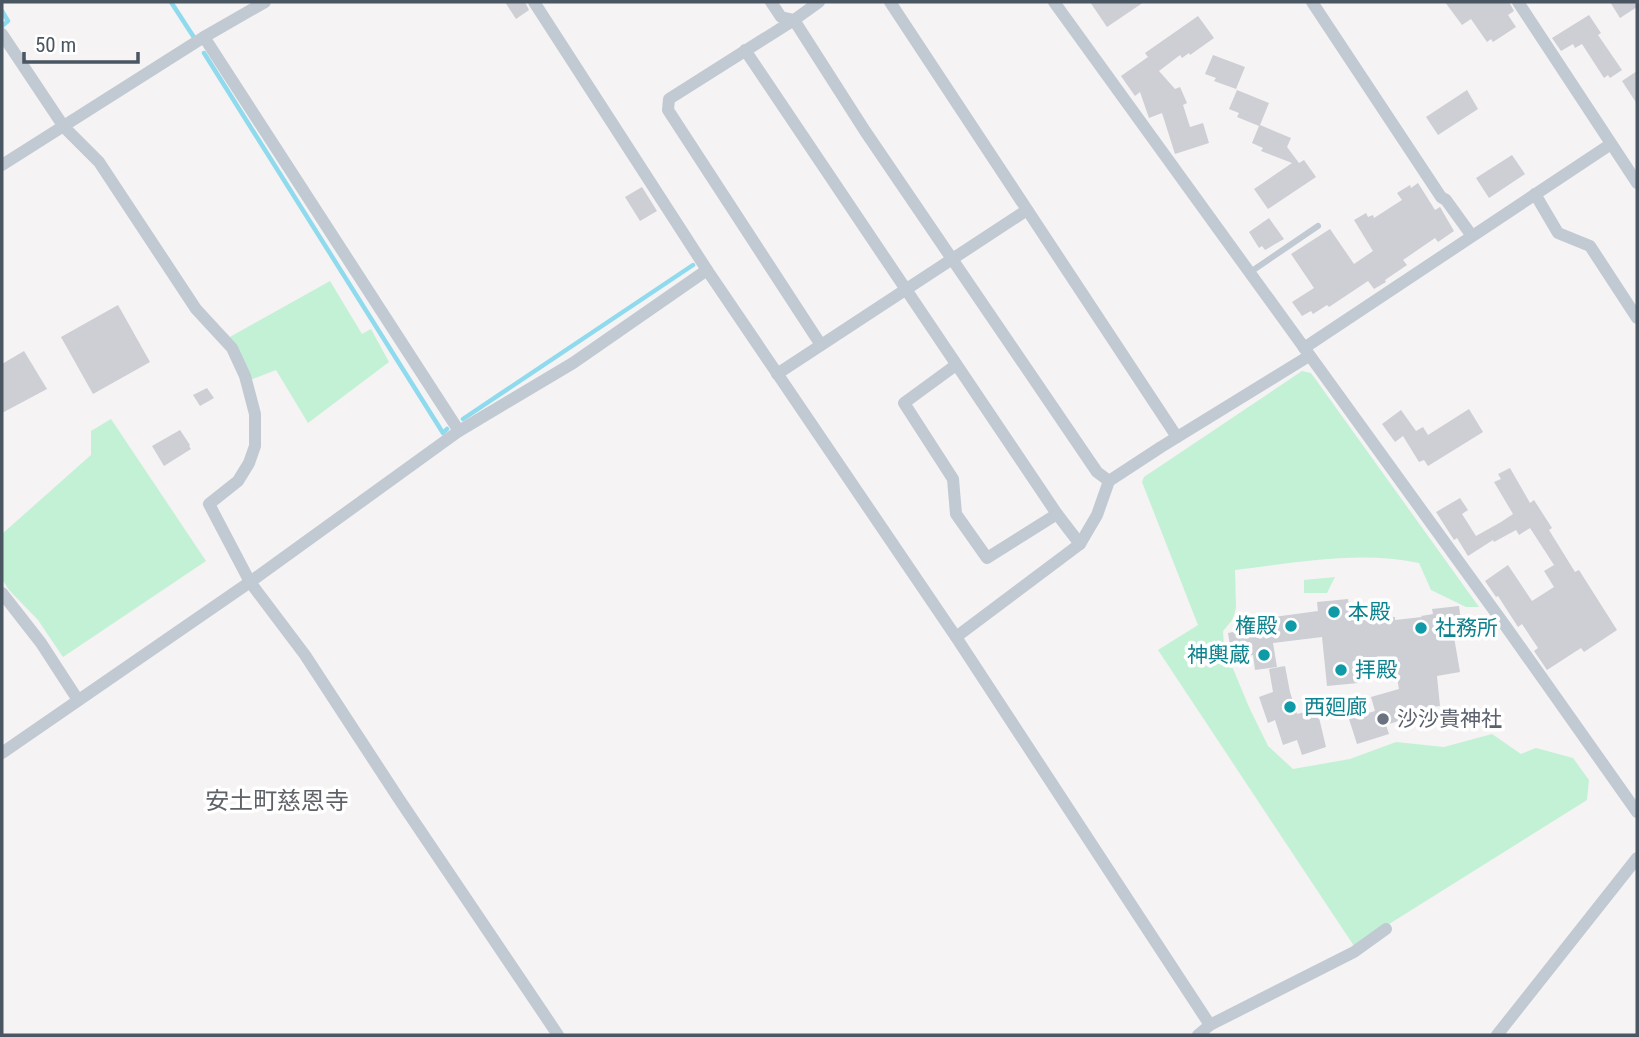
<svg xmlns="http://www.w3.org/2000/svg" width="1639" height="1037" viewBox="0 0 1639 1037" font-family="'Roboto Condensed','Noto Sans JP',sans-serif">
  <rect width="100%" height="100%" fill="#f5f3f3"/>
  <g fill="#c3f1d5">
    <polygon points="330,281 362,334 371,329 389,362 308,423 276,370 250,380 228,338"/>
    <path d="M 1302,371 L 1311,373 L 1479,607 L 1466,607 L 1431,590 L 1419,563 C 1359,550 1295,563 1235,570 L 1236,608 L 1233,619 L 1223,631 L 1224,647 L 1249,707 L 1268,746 L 1293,769 L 1350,759 L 1396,742 L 1444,747 L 1492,734 L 1521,754 L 1536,748 L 1573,758 L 1589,780 L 1587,800 L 1354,946 L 1158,650 L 1198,625 L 1142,482 L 1144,477 Z"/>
    <polygon points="111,419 206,561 63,657 38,620 9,590 2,579 2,534 91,455 91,431"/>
    <polygon points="1335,577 1327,593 1304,593 1304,580"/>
  </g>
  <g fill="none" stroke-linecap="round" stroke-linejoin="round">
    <g stroke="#90daee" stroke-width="4.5">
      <polyline points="171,2 195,39"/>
      <polyline points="2,11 8,21 2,26"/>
      <polyline points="204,53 443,433 447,429"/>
      <polyline points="463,419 693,265"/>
    </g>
  </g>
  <g fill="#cdcfd5">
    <polygon points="505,2 525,2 529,10 516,19"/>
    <polygon points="1090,2 1144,2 1107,27"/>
    <polygon points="1445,2 1509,2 1514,11 1508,15 1516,27 1493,42 1491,39 1487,42 1471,19 1462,25"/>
    <polygon points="1610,2 1637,2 1637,7 1620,18"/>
    <polygon points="1589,15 1601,33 1598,35 1622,70 1610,78 1608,75 1604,78 1582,44 1575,48 1573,44 1561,51 1552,38"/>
    <polygon points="1198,16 1214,38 1190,55 1189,53 1182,58 1180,55 1159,71 1175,89 1180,87 1187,103 1183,105 1190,127 1203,123 1209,143 1175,154 1162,113 1149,118 1140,92 1135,96 1121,76 1148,57 1145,53"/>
    <polygon points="1213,55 1245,67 1236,89 1214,81 1216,78 1205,74"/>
    <polygon points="1637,71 1637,104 1622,81"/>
    <polygon points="1237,90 1269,103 1260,125 1291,138 1287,147 1299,163 1304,160 1316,177 1268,209 1254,189 1292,163 1261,151 1263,148 1252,143 1259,126 1237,117 1239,113 1229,109"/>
    <polygon points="1467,90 1478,109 1438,135 1426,117"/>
    <polygon points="1512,155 1525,174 1489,198 1476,178"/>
    <polygon points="1418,183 1435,210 1440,207 1454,231 1438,242 1435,238 1403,260 1407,265 1385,280 1386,282 1374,289 1368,281 1329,307 1327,305 1313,314 1311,311 1302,316 1292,302 1314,288 1291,254 1330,229 1354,264 1373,251 1354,220 1366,213 1368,217 1373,215 1374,218 1402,200 1397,193 1410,185 1411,188"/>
    <polygon points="642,187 657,211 640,221 625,197"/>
    <polygon points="1269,218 1284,239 1265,250 1262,246 1259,248 1249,232"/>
    <polygon points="118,305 150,362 93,394 61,337"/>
    <polygon points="24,351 47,389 2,413 2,364"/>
    <polygon points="207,388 214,398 200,406 193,395"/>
    <polygon points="1469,409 1483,432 1428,466 1424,460 1419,462 1403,436 1395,442 1382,424 1401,410 1416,431 1423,427 1428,435"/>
    <polygon points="180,430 190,445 189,446 191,449 164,466 152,446"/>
    <polygon points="1510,468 1530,503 1534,500 1552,528 1549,530 1575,572 1579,570 1617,630 1584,652 1581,648 1547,670 1534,651 1538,648 1522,624 1518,627 1498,596 1496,597 1485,581 1508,565 1532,601 1554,587 1544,571 1554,565 1530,528 1519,535 1516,530 1494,542 1493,540 1468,556 1457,538 1454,540 1436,512 1460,498 1468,510 1462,514 1476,536 1501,522 1513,514 1494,482 1501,479 1498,474"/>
    <polygon points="1348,599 1349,608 1382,604 1383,618 1395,617 1395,620 1422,617 1421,616 1433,614 1432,609 1459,606 1463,637 1454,637 1460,672 1437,676 1440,706 1413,709 1414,716 1386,725 1389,734 1357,744 1349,719 1375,711 1371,697 1399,689 1394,662 1385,663 1385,661 1355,663 1358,683 1327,686 1322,637 1273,643 1277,667 1255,670 1253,655 1232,658 1228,633 1253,628 1252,620 1318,611 1317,602"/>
    <polygon points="1285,666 1290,692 1297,714 1317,709 1326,747 1302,755 1297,740 1283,745 1275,720 1268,723 1259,697 1273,692 1269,669"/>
  </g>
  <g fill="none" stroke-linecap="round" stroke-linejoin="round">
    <polyline stroke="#c1cad2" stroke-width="6" points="1249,273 1318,226"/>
    <g stroke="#c1cad2" stroke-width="12">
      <polyline points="534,2 707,270 956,637 1210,1025"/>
      <polyline points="771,2 781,17 794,20 865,131 1097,472 1109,481"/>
      <polyline points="819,2 794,20 669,99 668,110 821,345"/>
      <polyline points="890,2 1177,437"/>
      <polyline points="1054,2 1509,631 1637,812"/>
      <polyline points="1312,2 1441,197 1446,200 1472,236"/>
      <polyline points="1518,2 1637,183"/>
      <polyline points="2,34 64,127 99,162 196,309 232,348 245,376 255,414 255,446 249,463 238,481 209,504 250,582 305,655 399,799 558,1035"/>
      <polyline points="204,37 459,431"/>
      <polyline points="745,50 1057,514 1080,544"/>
      <polyline points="2,165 204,37 265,2"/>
      <polyline points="1535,194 1558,233 1590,246 1637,318"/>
      <polyline points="1304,348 1611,144"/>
      <polyline points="956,365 904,403 953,479 956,514 987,558 1057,514"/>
      <polyline points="777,374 1027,210"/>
      <polyline points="2,593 41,643 78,700"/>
      <polyline points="956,637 1080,544 1097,515 1109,481 1161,447 1309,356"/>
      <polyline points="2,753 250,582 459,431 573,363 707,270"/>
      <polyline points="1198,1035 1210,1025 1354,952 1386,929"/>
      <polyline points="1497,1035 1637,858"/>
    </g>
  </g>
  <g fill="#0f9aa8" stroke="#fff" stroke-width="2.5">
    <circle cx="1334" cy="612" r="7"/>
    <circle cx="1291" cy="626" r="7"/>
    <circle cx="1421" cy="628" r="7"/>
    <circle cx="1264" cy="655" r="7"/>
    <circle cx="1341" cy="670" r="7"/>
    <circle cx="1290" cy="707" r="7"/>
  </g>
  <circle fill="#6b7280" stroke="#fff" stroke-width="2.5" cx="1383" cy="719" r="7"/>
  <g text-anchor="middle" stroke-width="7" stroke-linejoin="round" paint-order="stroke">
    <g font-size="21" fill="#0d838f" stroke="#fff" text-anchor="start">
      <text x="1348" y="619">本殿</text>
      <text x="1277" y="633" text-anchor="end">権殿</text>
      <text x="1435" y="635">社務所</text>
      <text x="1250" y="662" text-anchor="end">神輿蔵</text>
      <text x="1355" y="677">拝殿</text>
      <text x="1304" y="714">西廻廊</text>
    </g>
    <g font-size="21" fill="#5b616d" stroke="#fff" text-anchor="start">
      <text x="1397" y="726">沙沙貴神社</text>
    </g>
    <g font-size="24" fill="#5f6368" stroke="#fff">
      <text x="277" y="809">安土町慈恩寺</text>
    </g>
  </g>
  <rect width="1639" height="1037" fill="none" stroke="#4a5661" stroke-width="7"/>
  <path d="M24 52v10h114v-10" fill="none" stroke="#4a5661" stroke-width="3.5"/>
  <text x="35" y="52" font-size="21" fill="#4a5661" stroke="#ffffff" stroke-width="5" paint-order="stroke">50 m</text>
</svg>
